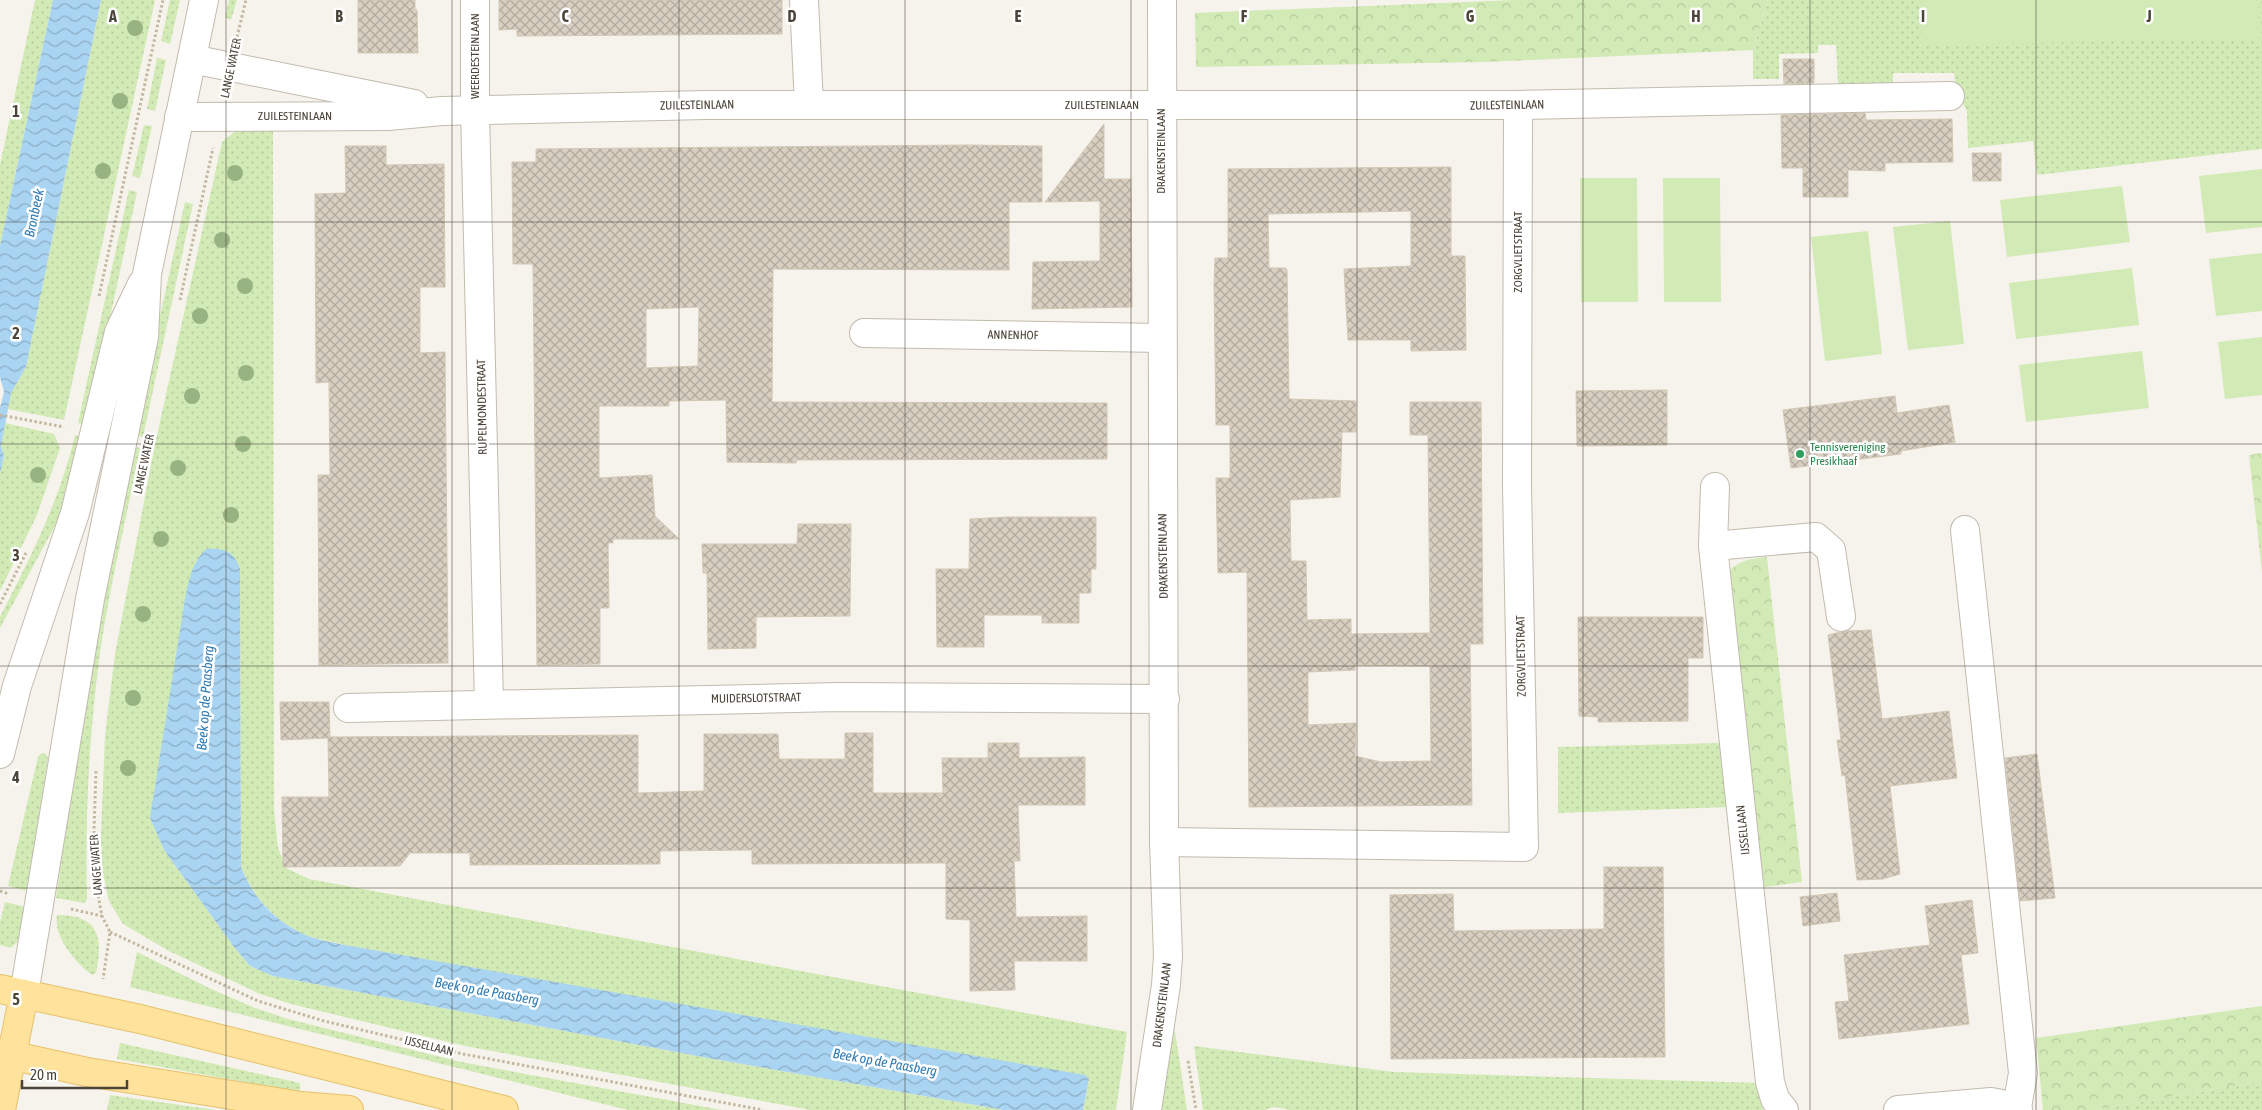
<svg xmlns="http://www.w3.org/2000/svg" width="2262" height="1110" viewBox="0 0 2262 1110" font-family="'Asap Condensed',sans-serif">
  <defs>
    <pattern id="grass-dots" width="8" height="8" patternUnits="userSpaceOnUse" patternTransform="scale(1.25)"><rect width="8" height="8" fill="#d2eab5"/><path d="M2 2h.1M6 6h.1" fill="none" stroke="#b6ca9c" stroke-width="1.8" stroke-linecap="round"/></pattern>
    <pattern id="forest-crowns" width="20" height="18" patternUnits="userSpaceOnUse" patternTransform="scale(1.25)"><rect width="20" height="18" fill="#d2eab5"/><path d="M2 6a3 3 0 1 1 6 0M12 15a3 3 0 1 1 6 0" fill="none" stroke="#b6ca9c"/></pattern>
    <pattern id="water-waves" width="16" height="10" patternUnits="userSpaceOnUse" patternTransform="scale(1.25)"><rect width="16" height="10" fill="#a9d4f2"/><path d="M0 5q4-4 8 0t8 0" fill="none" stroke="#8caec5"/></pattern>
    <pattern id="building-cross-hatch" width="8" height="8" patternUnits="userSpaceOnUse" patternTransform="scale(1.25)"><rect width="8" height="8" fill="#d8cfc1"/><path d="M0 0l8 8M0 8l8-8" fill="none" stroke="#b1aa9e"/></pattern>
  </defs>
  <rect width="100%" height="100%" fill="#f6f3ec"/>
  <g fill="url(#grass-dots)">
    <polygon points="35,0 53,0 0,246 0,165"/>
    <polygon points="101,0 155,0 64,420 8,409 11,393 26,367"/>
    <polygon points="170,0 180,0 170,44 161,41"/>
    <polygon points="229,0 237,0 231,20 225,17"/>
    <polygon points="1768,0 2262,0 2262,149 2037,175 2033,141 1968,148 1967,111 1956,91 1954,73 1893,73 1893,84 1838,84 1836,45 1818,45 1818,53 1779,54 1779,79 1753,79 1753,50"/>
    <polygon points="157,58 166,60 155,111 147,109"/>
    <polygon points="144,125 152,126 140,178 132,176"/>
    <path d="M 237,130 L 273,130 L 274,809 L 278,848 L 286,868 L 309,879 L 1127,1032 L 1116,1110 L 1083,1110 L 1089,1080 L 345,945 C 332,941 316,940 303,934 C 273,920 254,897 241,867 L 240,569 L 150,818 L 164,850 L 234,947 L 250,966 L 273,976 L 708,1058 L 1004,1110 L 811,1110 L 465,1046 L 291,1004 L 260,994 L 169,951 L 123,924 L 109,901 L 100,858 L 105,736 L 115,654 L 155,444 L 222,142 Z"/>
    <polygon points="129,190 137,192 87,425 78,423"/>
    <polygon points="185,202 193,204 143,437 134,435"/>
    <polygon points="5,423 54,434 60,448 37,515 0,591 0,474 4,456 1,446"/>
    <path d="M 75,435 L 84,437 L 58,520 L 0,628 L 0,617 C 30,558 60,500 75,435 Z"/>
    <path d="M 131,446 L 140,448 C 127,516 110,584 100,653 C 89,734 85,816 87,899 L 85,903 L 56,898 L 89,669 Z"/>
    <polygon points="1721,743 1729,807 1558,813 1558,747"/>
    <polygon points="45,753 48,758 28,891 8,886 38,757 40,754"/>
    <polygon points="5,902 25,907 19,940 11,948 0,945 0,922"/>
    <path d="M 57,915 C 100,915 103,938 96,973 L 92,975 C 76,963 53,937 57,915 Z"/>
    <polygon points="137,952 209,988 255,1008 288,1019 461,1062 722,1110 628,1110 130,987"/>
    <polygon points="1172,1029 1175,1031 1187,1110 1157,1110"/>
    <polygon points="120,1043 300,1083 300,1092 117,1059"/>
    <polygon points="1194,1046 1394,1072 1761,1083 1763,1110 1290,1110 1275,1107 1264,1110 1203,1110"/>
    <polygon points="2262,1081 2262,1110 2094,1110"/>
    <polygon points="110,1095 117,1096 216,1110 107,1110"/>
  </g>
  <g fill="url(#forest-crowns)">
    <polygon points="1515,0 1768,0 1753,50 1484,62 1196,67 1195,13"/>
    <polygon points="2262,453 2262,572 2249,455"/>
    <path d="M 1767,557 L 1802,882 L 1758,888 L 1723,577 C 1737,561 1747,559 1767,557 Z"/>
    <polygon points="2262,1006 2262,1081 2094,1110 2043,1110 2036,1038"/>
  </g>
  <g fill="#d2eab5">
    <polygon points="1922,0 2258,0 2258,39 1922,45"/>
    <polygon points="2262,169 2262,227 2206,233 2199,176"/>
    <polygon points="1580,178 1637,178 1638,302 1581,302"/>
    <polygon points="1663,178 1720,178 1721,302 1664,302"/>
    <polygon points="2122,186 2130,242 2007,257 2000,200"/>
    <polygon points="1950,221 1964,344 1908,350 1893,227"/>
    <polygon points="1868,231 1882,354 1825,361 1811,237"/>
    <polygon points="2262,253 2262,311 2216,316 2209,259"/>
    <polygon points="2132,268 2139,325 2016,339 2009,283"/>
    <polygon points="2262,337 2262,395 2225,399 2218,342"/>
    <polygon points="2142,351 2149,408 2026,422 2019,365"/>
  </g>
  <g fill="url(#water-waves)">
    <polygon points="53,0 101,0 26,367 11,393 1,446 4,456 0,474 0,408 4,392 0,377 0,246"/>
    <path d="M 206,549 C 224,548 234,551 240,569 L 241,867 C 253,897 273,920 303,934 C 316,940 332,942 345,945 L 1085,1075 L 1089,1079 L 1083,1110 L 1004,1110 L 708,1058 L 273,976 L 250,966 L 234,947 L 164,850 L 150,818 L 186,593 C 190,576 193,562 206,549 Z"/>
  </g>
  <g fill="url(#building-cross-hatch)" stroke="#d3c7b4" fill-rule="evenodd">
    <polygon points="358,0 415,0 415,10 417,10 418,53 358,53"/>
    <polygon points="499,0 782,0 782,34 517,36 517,29 499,30"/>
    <polygon points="1783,59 1814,59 1814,83 1784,84"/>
    <polygon points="1865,113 1866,120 1952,119 1953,162 1885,163 1885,171 1848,170 1848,197 1803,197 1803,168 1782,168 1781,115"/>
    <polygon points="1104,124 1104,179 1131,179 1132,307 1032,309 1033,262 1100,261 1100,201 1045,202"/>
    <path d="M 967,145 L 1042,146 L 1042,202 L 1009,202 L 1009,270 L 773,269 L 772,402 L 1107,403 L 1107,459 L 797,460 L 796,463 L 727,462 L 726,400 L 669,401 L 669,406 L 599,406 L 599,478 L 652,475 L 655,516 L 679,539 L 613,539 L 613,543 L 608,543 L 609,608 L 600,608 L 600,664 L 537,665 L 533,264 L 513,264 L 512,162 L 536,162 L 536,149 ZM 699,307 L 698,366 L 646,368 L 646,309 Z"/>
    <polygon points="345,146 386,146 386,165 444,164 445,287 420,287 420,353 445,352 448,663 319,665 318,475 330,475 329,382 316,383 315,194 346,193"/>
    <polygon points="1972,153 2001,153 2001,181 1973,181"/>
    <path d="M 1451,167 L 1451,256 L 1465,256 L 1466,350 L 1411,351 L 1411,340 L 1348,340 L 1344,269 L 1411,266 L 1411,211 L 1268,214 L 1269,268 L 1286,268 L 1287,270 L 1289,399 L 1356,401 L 1356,432 L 1342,432 L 1340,497 L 1290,500 L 1291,561 L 1306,561 L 1307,620 L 1351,619 L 1351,634 L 1430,633 L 1428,435 L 1410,435 L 1410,402 L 1481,402 L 1483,644 L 1470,644 L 1472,805 L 1249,807 L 1247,572 L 1218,573 L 1216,478 L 1230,478 L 1230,425 L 1216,425 L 1214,284 L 1215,258 L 1228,258 L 1228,169 ZM 1355,665 L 1430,666 L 1431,761 L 1381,762 L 1355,756 L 1356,723 L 1308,725 L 1308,672 L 1355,670 Z"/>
    <polygon points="1667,390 1667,445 1577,446 1576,391"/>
    <polygon points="1895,396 1897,413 1949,405 1955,442 1901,451 1901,454 1791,468 1783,410"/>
    <polygon points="1007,517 1096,517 1096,569 1091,569 1091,593 1079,593 1079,623 1042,623 1042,615 984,615 984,647 937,647 936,569 969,569 970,519"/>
    <polygon points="798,524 851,524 850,616 756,617 756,648 708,649 707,573 703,573 702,544 797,544"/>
    <polygon points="1578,617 1703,617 1703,658 1688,658 1688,721 1598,722 1598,717 1579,716"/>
    <polygon points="1871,630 1882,719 1949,711 1957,778 1890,786 1900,874 1883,879 1857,880 1845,775 1842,776 1837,740 1841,740 1828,635 1846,631"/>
    <polygon points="280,702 329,702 330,737 638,735 638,793 704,791 704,734 778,734 779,759 845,759 845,733 873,733 873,793 943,793 942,758 988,758 988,743 1019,743 1019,758 1085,757 1085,805 1018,805 1020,861 1014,861 1016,917 1087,916 1087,961 1014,961 1015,990 970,991 970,920 946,919 946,863 752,864 752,850 660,851 660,864 470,865 470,853 410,853 400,866 283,867 282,797 329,797 328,738 281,740"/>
    <polygon points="2037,754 2055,898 2020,901 2005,758"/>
    <polygon points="1604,867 1663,867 1665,1057 1391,1059 1390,895 1453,894 1454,931 1604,929"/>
    <polygon points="1837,893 1840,921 1803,926 1800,897"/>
    <polygon points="1972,900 1978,953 1961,955 1969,1024 1839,1039 1835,1002 1849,1001 1844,955 1930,945 1925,906"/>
  </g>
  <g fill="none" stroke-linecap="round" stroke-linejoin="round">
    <defs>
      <g id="minor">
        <polyline points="475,0 475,111 489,704"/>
        <polyline points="804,0 809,105"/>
        <polyline points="192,59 414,104"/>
        <polyline points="179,117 388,116 442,111 706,105 1518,105 1950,96"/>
        <polyline points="864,333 1162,338"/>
        <polyline points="1715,487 1713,546 1770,1082 1775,1099 1784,1110"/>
        <polyline points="1965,530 2023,1073 2017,1107"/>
        <polyline points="1713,546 1816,537 1831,550 1841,617"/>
        <polyline points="348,708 839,697 1165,699"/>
        <polyline points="0,754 17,686 75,513 119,332 142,284"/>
        <polyline points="1164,842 1524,847 1517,486 1518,105"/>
        <polyline points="24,994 90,599 144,337 147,274 204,0"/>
        <polyline points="1147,1110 1166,985 1168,956 1164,842 1162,0"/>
        <polyline points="1898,1110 1991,1102 2017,1107 2018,1110"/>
      </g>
      <g id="major">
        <polyline points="0,989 140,1019 504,1110"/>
        <polyline points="0,1053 87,1072 301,1106 349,1110"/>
        <polyline points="1,1110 24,994"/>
      </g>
    </defs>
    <use href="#minor" stroke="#c2bbae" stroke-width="30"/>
    <use href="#major" stroke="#e6c16a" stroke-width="30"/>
    <g stroke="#c4b79f" stroke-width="3" stroke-dasharray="2.5 2.5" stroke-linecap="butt">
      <polyline points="237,37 246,0"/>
      <polyline points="99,296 163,0"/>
      <polyline points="180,300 213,148"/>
      <polyline points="0,415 64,427"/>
      <polyline points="0,604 26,553"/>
      <polyline points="96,771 94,830 96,884 102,916 110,932 103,979"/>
      <polyline points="0,891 9,894"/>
      <polyline points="71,909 102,916"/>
      <polyline points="110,932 258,1001 324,1021 463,1054 763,1110"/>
      <polyline points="1188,1061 1196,1110"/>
    </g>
    <use href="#minor" stroke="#fff" stroke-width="28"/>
    <use href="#major" stroke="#ffe39c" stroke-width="28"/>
  </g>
  <g fill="#97b381">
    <circle cx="135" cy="28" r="8"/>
    <circle cx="120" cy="101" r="8"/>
    <circle cx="103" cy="171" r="8"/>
    <circle cx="235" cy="173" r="8"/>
    <circle cx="222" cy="240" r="8"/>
    <circle cx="245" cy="286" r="8"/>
    <circle cx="200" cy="316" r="8"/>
    <circle cx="246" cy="373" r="8"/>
    <circle cx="192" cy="396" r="8"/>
    <circle cx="243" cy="444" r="8"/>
    <circle cx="178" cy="468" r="8"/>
    <circle cx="38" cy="475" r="8"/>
    <circle cx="231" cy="515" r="8"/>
    <circle cx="161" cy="539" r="8"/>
    <circle cx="143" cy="614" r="8"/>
    <circle cx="133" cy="698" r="8"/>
    <circle cx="128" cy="768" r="8"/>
  </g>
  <path fill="none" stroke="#4b4439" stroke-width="1" stroke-opacity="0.55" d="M 226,0 L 226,1110M 452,0 L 452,1110M 679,0 L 679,1110M 905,0 L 905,1110M 1131,0 L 1131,1110M 1357,0 L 1357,1110M 1583,0 L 1583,1110M 1810,0 L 1810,1110M 2036,0 L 2036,1110M 0,222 L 2262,222M 0,444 L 2262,444M 0,666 L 2262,666M 0,888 L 2262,888"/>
  <circle fill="#2e9e5b" stroke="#fff" stroke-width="2" cx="1800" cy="454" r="5"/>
  <g text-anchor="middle" stroke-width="5" stroke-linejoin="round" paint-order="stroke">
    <g font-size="12" fill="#4b4439" stroke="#fff">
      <text transform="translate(475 56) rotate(-90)" y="4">WEERDESTEINLAAN</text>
      <text transform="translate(231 68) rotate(-78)" y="4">LANGE WATER</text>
      <text transform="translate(697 105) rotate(-1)" y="4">ZUILESTEINLAAN</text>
      <text x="1102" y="109">ZUILESTEINLAAN</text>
      <text transform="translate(1507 105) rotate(-1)" y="4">ZUILESTEINLAAN</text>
      <text x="295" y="120">ZUILESTEINLAAN</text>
      <text transform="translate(1161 151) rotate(-90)" y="4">DRAKENSTEINLAAN</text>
      <text transform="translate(1518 252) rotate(-90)" y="4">ZORGVLIETSTRAAT</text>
      <text transform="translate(1013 335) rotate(1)" y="4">ANNENHOF</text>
      <text transform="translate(482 407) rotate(-91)" y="4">RUPELMONDESTRAAT</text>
      <text transform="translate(144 464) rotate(-78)" y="4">LANGE WATER</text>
      <text transform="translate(1163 556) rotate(-91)" y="4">DRAKENSTEINLAAN</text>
      <text transform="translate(1521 656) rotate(-91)" y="4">ZORGVLIETSTRAAT</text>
      <text transform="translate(756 698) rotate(-1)" y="4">MUIDERSLOTSTRAAT</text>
      <text transform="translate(1743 830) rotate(-96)" y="4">IJSSELLAAN</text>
      <text transform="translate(96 865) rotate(-94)" y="4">LANGE WATER</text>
      <text transform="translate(1162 1005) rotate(-83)" y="4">DRAKENSTEINLAAN</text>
      <text transform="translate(429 1046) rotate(14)" y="4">IJSSELLAAN</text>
    </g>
    <g font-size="12" fill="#27864d" stroke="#fff" text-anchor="start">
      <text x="1810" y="451">Tennisvereniging<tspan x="1810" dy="14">Presikhaaf</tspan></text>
    </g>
    <g font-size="14" font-style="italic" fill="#2e7ab2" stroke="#fff">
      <text transform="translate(34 213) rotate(-78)" y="5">Bronbeek</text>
      <text transform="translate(205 698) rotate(-86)" y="5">Beek op de Paasberg</text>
      <text transform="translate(487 991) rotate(10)" y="5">Beek op de Paasberg</text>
      <text transform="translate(885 1062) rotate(10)" y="5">Beek op de Paasberg</text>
    </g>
  </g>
  <g font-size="16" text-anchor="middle" font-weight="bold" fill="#4b4439" stroke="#fff" stroke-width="5" stroke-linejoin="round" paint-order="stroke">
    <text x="113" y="22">A</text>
    <text x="339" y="22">B</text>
    <text x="565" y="22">C</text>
    <text x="792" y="22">D</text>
    <text x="1018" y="22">E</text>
    <text x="1244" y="22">F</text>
    <text x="1470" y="22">G</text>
    <text x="1696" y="22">H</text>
    <text x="1923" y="22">I</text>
    <text x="2149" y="22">J</text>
    <text x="16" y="117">1</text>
    <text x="16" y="339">2</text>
    <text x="16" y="561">3</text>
    <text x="16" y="783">4</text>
    <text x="16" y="1005">5</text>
  </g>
  <path d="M22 1080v8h105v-8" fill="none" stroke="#4b4439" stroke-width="2.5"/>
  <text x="30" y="1080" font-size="15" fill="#4b4439" stroke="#ffffff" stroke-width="4" paint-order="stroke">20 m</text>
</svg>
